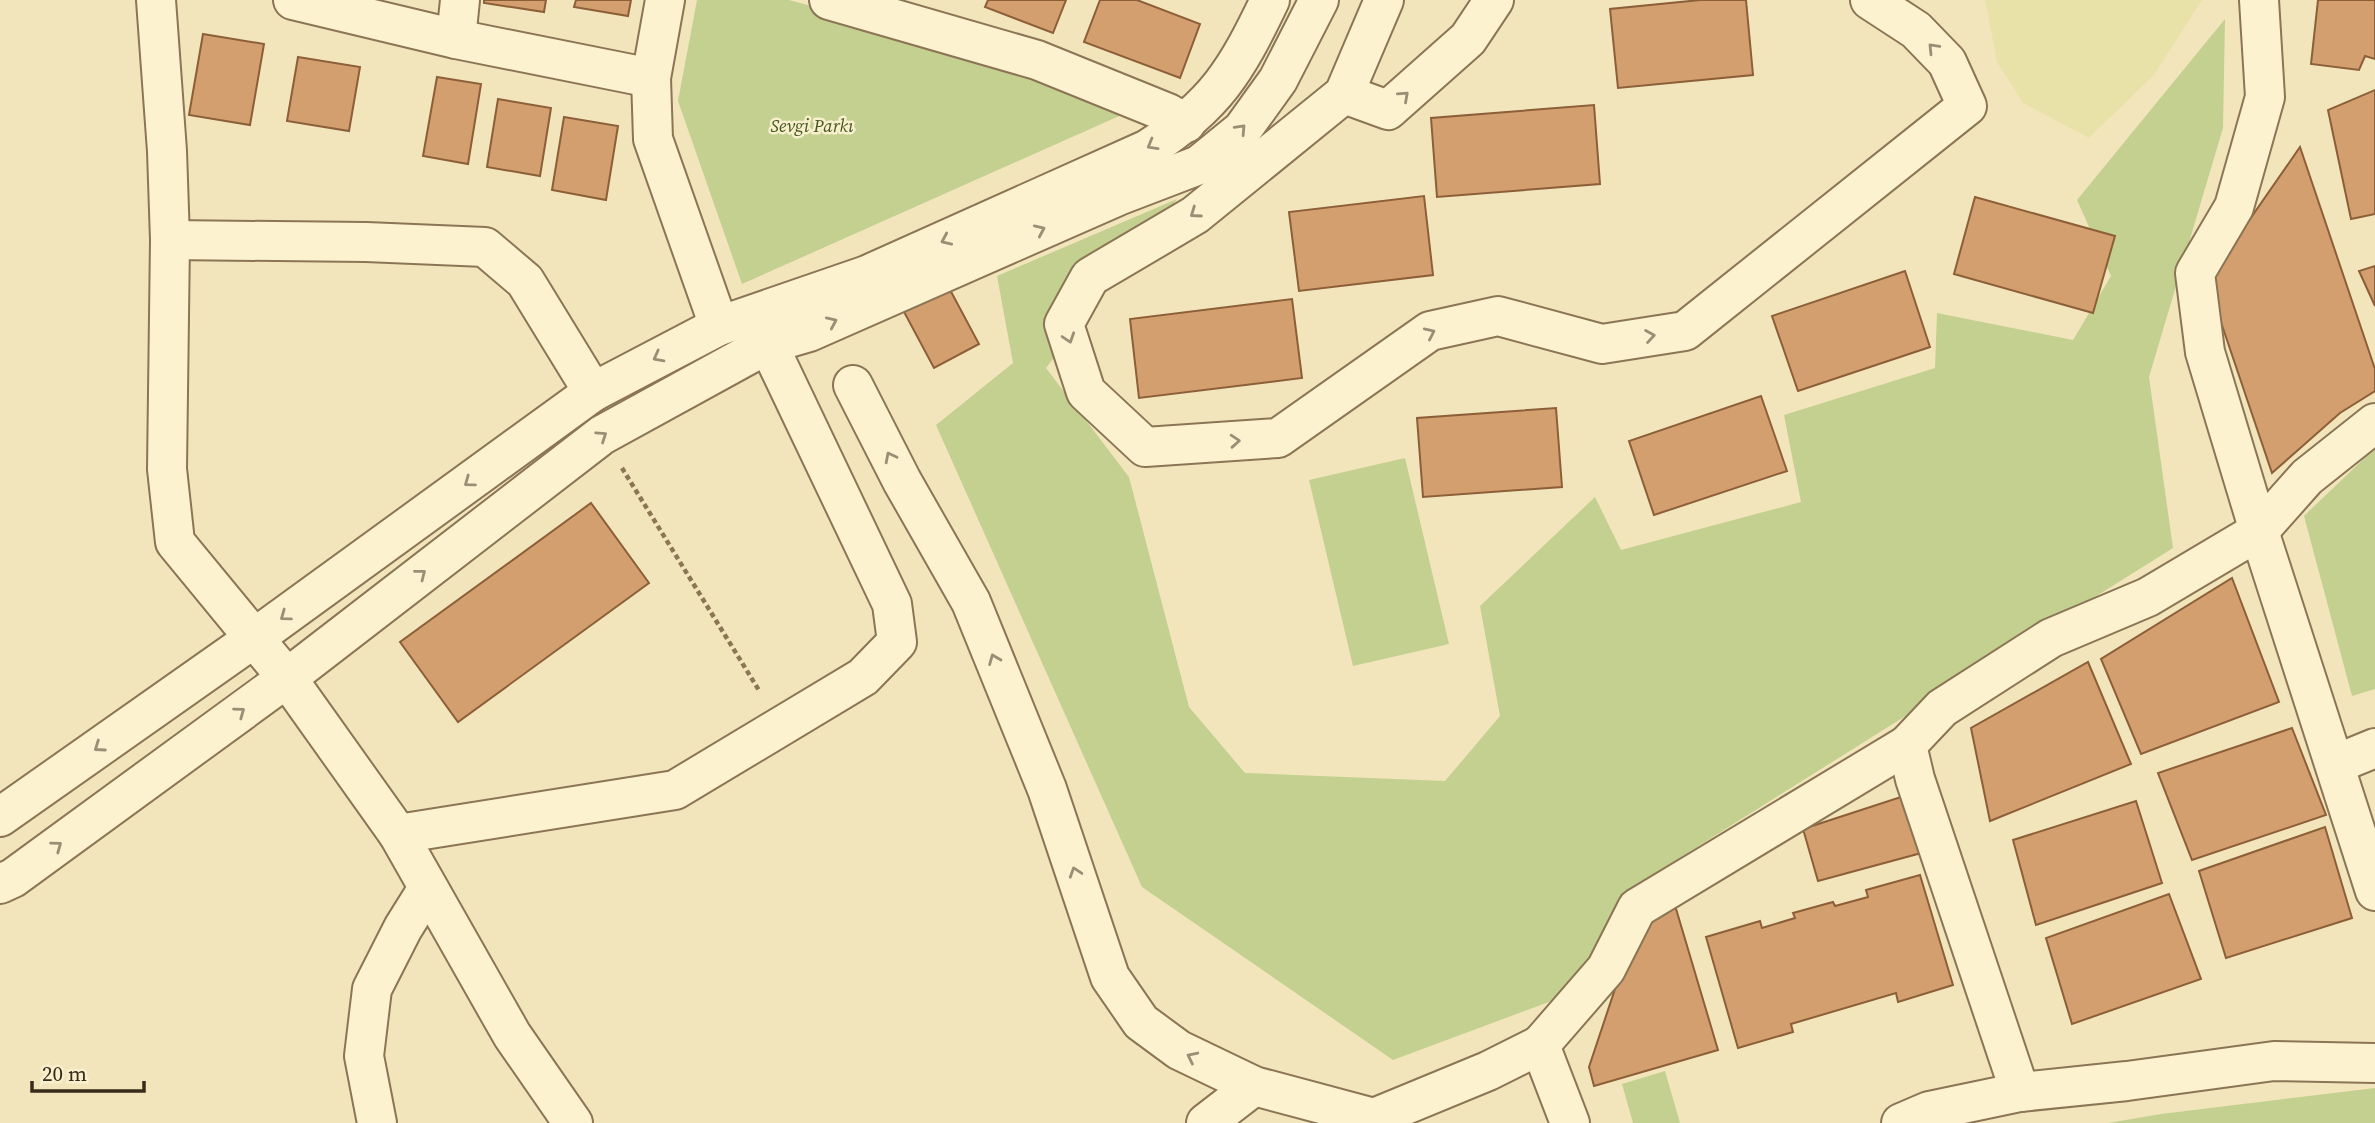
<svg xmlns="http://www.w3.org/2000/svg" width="2375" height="1123" viewBox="0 0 2375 1123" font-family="'Source Serif 4',serif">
  <rect width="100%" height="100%" fill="#f2e5bc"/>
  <polygon fill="#e8e2a9" points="1985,0 2202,0 2154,75 2089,138 2023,103 1997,62"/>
  <g fill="#c4d090">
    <polygon points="697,0 789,0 915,34 1135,109 742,284 678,101"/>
    <polygon points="2225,19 2223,128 2149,377 2173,548 1638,884 1581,990 1393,1060 1142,887 936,425 1013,363 997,276 1177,199 1046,368 1129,477 1189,707 1245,773 1445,781 1500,716 1480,606 1595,497 1621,550 1801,502 1784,415 1935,368 1937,313 2073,340 2111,276 2077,200"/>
    <polygon points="2375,448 2375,689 2352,696 2304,516"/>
    <polygon points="1405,458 1449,644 1353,666 1309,480"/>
    <polygon points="1665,1071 1680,1123 1633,1123 1622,1084"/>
    <polygon points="2375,1088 2375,1123 2108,1123 2161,1114"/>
  </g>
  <g fill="#d39f6f" stroke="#8c5f38" stroke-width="2">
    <polygon points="484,0 546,0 544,12 484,3"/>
    <polygon points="576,0 631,0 628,16 574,7"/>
    <polygon points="988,0 1066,0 1053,33 985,7"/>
    <polygon points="1100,0 1137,0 1200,24 1180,78 1084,42"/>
    <polygon points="1700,0 1746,0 1753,75 1618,88 1610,9"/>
    <polygon points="2318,0 2375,0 2375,59 2365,56 2359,70 2311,64"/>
    <polygon points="203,34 264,44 250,125 189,115"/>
    <polygon points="298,57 360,67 349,131 287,121"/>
    <polygon points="437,77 481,84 468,164 423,156"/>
    <polygon points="2375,90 2375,214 2351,219 2328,110"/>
    <polygon points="498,99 551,108 540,176 487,167"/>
    <polygon points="1594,105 1600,184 1437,197 1431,118"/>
    <polygon points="564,117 618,126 606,200 552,190"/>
    <polygon points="2300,147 2375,369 2375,391 2340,413 2272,473 2207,281"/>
    <polygon points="1424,196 1433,275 1299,291 1289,212"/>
    <polygon points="1975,197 2115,236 2093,313 1954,274"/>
    <polygon points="2375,266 2375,306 2359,271"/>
    <polygon points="1905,271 1930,347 1798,391 1772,316"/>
    <polygon points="948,286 979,344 934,368 903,310"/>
    <polygon points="1292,299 1302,378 1139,398 1130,319"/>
    <polygon points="1761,396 1787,471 1654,515 1629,441"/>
    <polygon points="1556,408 1562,487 1423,497 1417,418"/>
    <polygon points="591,503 649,583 458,722 400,642"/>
    <polygon points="2232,578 2279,702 2141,754 2101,659"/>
    <polygon points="2088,662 2131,764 1990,821 1971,728"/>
    <polygon points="2292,728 2326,815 2192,860 2158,773"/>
    <polygon points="1907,795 1925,852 1818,881 1803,829"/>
    <polygon points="2136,801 2162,883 2036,925 2013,840"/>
    <polygon points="2325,827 2352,918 2226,958 2199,871"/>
    <polygon points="1920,875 1953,985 1898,1002 1896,993 1791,1024 1793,1032 1738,1048 1706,937 1760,921 1762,928 1795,918 1793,913 1833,902 1835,906 1868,897 1866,890"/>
    <polygon points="2169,894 2201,979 2072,1024 2046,938"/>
    <polygon points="1674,902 1718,1050 1594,1086 1589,1067 1635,929"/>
  </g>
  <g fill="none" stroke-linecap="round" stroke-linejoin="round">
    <defs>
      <g id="minor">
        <polyline points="156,0 167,151 170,240 167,469 175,542 287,678 398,834 675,790 863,677 897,642 892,604 768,344"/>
        <polyline points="293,0 456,39 651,78"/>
        <polyline points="665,0 651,78 653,139 719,326"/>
        <polyline points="829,0 1037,60 1168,113 1186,123"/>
        <polyline points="1384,0 1344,94 1195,215 1090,277 1064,324 1086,392 1145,447 1278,438 1430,331 1498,316 1602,344 1685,331 1967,106 1947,62 1916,30 1870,0"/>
        <polyline points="2259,0 2265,97 2234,207 2195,273 2205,352 2259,531 2375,891"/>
        <polyline points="456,39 460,0"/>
        <polyline points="1344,94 1388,110 1468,39 1494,0"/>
        <polyline points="170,240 366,242 485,247 525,281 593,392"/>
        <polyline points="853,385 902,481 971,602 1047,789 1110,977 1141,1022 1179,1050 1254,1086 1374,1118 1377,1123"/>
        <polyline points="2336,764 2375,748"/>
        <path d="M 0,817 L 253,639 L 593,392 L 719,326 L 867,275 L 1148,149 C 1216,105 1236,71 1270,0"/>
        <polyline points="398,834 512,1035 573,1123"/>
        <polyline points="0,884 13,878 287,678 602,435 768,344 809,332 1118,196 1199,165 1242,130 1278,80 1319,0"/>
        <polyline points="1540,1045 1606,969 1637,908 1907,745"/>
        <polyline points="2020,1092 1915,779 1907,745 1942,708 2051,638 2148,597 2259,531 2307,477 2375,423"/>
        <polyline points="1374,1118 1488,1071 1540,1045 1570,1123"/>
        <polyline points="377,1123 364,1056 372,989 403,928 428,888"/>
        <polyline points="1206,1123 1254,1086"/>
        <polyline points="1901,1123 1929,1111 2020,1092 2127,1081 2274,1061 2375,1063"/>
      </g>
    </defs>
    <use href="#minor" stroke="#8b7554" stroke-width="42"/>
    <polyline stroke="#8b7554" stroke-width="4.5" stroke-dasharray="5 3.5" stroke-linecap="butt" points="622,468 760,692"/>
    <use href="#minor" stroke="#fcf2d0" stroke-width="38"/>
  </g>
  <defs><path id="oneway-chevron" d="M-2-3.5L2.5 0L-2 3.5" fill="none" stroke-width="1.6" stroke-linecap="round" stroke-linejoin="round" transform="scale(1.75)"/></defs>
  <g stroke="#9a8e75">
    <use href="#oneway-chevron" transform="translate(1933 48) rotate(-134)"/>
    <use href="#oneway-chevron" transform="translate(1404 96) rotate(-42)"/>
    <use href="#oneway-chevron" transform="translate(1241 129) rotate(-47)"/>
    <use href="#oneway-chevron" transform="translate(1152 145) rotate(150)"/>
    <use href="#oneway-chevron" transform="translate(1195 213) rotate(145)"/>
    <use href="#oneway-chevron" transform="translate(1040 230) rotate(-24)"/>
    <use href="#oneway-chevron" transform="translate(946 240) rotate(156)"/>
    <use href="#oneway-chevron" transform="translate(832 322) rotate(-24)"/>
    <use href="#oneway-chevron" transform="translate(1430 333) rotate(-25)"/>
    <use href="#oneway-chevron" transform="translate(1650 336) rotate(-9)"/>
    <use href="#oneway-chevron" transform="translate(1069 338) rotate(72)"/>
    <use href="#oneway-chevron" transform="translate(658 357) rotate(152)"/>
    <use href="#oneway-chevron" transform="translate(602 436) rotate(-34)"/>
    <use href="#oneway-chevron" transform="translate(1235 441) rotate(-4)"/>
    <use href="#oneway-chevron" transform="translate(890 457) rotate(-117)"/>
    <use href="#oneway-chevron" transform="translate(469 482) rotate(144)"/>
    <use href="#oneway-chevron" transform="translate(421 574) rotate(-38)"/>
    <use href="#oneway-chevron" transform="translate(285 616) rotate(144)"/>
    <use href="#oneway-chevron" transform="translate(994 659) rotate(-112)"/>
    <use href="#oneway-chevron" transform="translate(240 712) rotate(-36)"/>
    <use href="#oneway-chevron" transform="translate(99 747) rotate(145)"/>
    <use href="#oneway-chevron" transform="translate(57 846) rotate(-36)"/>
    <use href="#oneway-chevron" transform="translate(1075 872) rotate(-108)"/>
    <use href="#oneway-chevron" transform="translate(1192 1057) rotate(-154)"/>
  </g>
  <g text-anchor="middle" stroke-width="5" stroke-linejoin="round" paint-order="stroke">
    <g font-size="18" font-style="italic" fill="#45571f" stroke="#f8efcd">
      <text x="812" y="132">Sevgi Parkı</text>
    </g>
  </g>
  <path d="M32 1081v10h112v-10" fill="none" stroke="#382b1a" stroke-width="3.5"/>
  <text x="42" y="1081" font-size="21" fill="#382b1a" stroke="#f8efcd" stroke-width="5" paint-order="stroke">20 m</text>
</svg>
